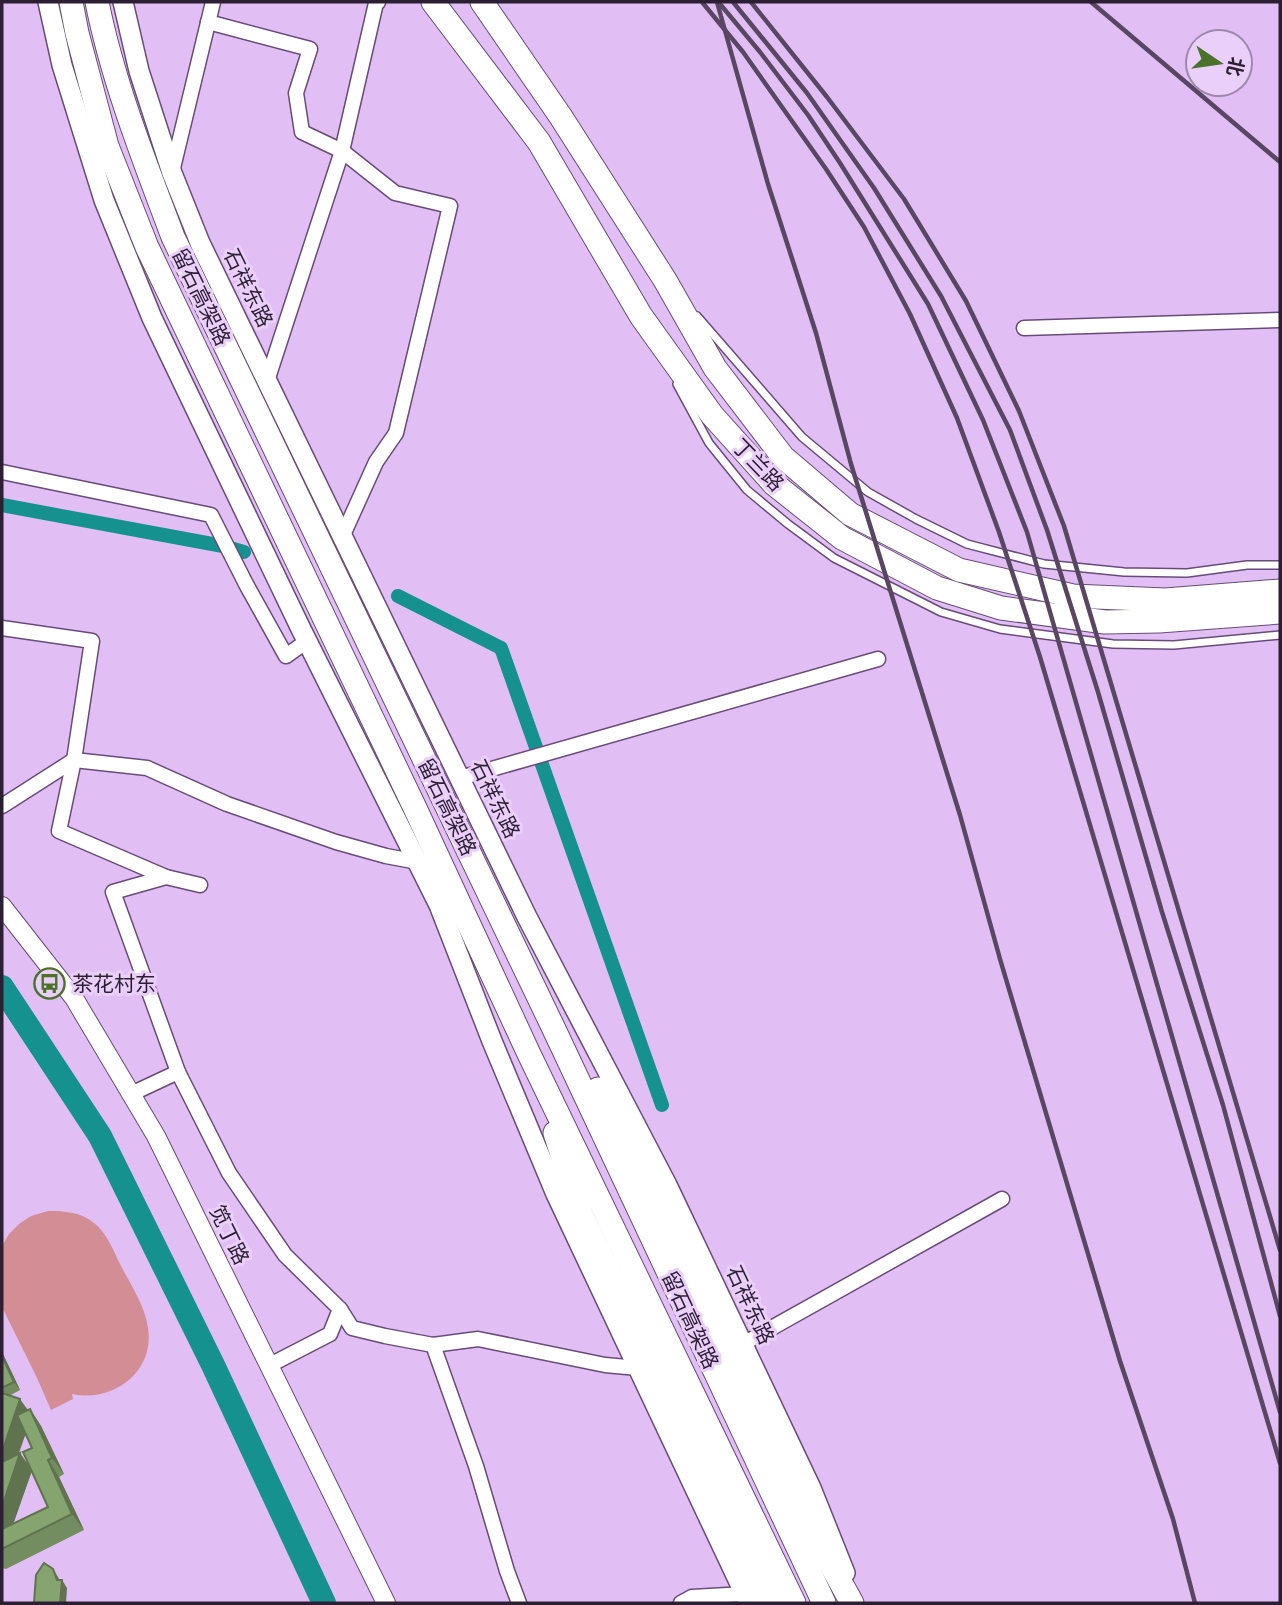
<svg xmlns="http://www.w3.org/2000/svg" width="1282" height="1605" viewBox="0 0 1282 1605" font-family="Manrope,'Noto Sans SC',sans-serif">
  <rect width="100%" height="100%" fill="#e1bff5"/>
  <path fill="#d38d94" d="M 48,1211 C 65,1211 81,1212 94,1223 C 107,1233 113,1250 120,1264 C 130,1284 145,1305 148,1328 C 155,1372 113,1403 72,1394 L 73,1399 L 51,1410 L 37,1378 L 2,1307 L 2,1246 L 9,1234 L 19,1224 L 31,1216 Z"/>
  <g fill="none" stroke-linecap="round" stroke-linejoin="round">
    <g stroke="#15918f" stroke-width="14">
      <polyline points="2,505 223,546 244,552"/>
      <polyline points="398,596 501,648 662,1105"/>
    </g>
    <polyline stroke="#15918f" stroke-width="24" points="2,987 100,1136 213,1365 324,1603"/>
    <defs>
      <g id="service">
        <polyline points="697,316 802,437 868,492 916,519 967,544 1044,564 1124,572 1187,573 1247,565 1280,565"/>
        <polyline points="677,384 709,443 747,490 788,524 834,558 941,612 1000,629 1113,644 1174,645 1280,635"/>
      </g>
      <g id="minor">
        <polyline points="208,22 310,49 296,93 302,132 342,151 395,193 450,206 396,433 376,462 343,535"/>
        <polyline points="172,172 213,2"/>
        <polyline points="1024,328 1280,320"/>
        <polyline points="267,381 342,151 376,3 378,2"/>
        <polyline points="2,472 211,515 246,584 286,656 307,641"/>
        <polyline points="2,628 92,641 74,760 59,831 166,877 200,885"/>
        <polyline points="460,778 878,659"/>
        <polyline points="2,806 74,760 147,768 227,804 336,842 386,856 418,862"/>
        <polyline points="178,1072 229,1173 285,1255 340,1309 330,1334 268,1366"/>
        <polyline points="131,1094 178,1072 113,892 166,877"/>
        <polyline points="340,1309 352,1328 385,1336 433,1345 478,1339 605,1365 638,1368"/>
        <polyline points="743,1344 1002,1199"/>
        <polyline points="433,1345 476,1466 507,1571 519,1603"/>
        <polyline points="681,1603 692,1597 745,1594"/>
      </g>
      <polyline id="tertiary" points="2,906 74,998 156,1136 386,1603"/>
      <g id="secondary">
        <polyline points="48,2 62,65 104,200 152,318 301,629 439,905 492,1041 556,1194 749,1603"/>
        <polyline points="123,2 139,71 172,173 200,243 527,917 667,1185 811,1488 845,1573"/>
      </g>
      <g id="primary">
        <polyline points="433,2 539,142 641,316 712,415 774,484 842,538 937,588 1001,608 1105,622 1159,621 1280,612"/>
        <polyline points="482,2 561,117 665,280 715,368 783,457 850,514 959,570 1073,596 1165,600 1280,591"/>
      </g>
      <g id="trunk">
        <polyline points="71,2 77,33 107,146 147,247 415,808 529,1054 794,1603"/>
        <path d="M 97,2 C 113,82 144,160 173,237 L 553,1027 L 824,1603"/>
        <polyline points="598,1089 604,1098 649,1187 716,1335 815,1536 852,1603"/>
        <polyline points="555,1133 581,1214 771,1603"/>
      </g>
    </defs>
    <use href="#service" stroke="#694b7a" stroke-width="10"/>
    <use href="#minor" stroke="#694b7a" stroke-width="17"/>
    <use href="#tertiary" stroke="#694b7a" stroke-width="20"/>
    <use href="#secondary" stroke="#694b7a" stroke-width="22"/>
    <use href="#primary" stroke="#694b7a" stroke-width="25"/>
    <use href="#trunk" stroke="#694b7a" stroke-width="25"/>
    <use href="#service" stroke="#fff" stroke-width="7"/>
    <use href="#minor" stroke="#fff" stroke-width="14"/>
    <use href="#tertiary" stroke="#fff" stroke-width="18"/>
    <use href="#secondary" stroke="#fff" stroke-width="19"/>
    <use href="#primary" stroke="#fff" stroke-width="23"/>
    <use href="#trunk" stroke="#fff" stroke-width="23"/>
    <g stroke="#584662" stroke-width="4.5">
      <polyline points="702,2 743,52 826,169 864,227 910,314 957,418 999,532 1040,657 1280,1463"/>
      <polyline points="717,2 768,184 816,333 851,464 960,815 1000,959 1120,1361 1173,1519 1195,1603"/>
      <polyline points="733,2 807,93 874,188 941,296 1010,430 1047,530 1098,692 1162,912 1223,1105 1280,1316"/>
      <polyline points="751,2 827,97 904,199 966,301 1019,411 1064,526 1280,1250"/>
      <polyline points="1091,2 1280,162"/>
      <polyline points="720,4 760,52 808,115 840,163 928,304 983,420 1027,532 1280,1412"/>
    </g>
  </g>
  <path fill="#738d60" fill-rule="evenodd" d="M 2,1352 L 20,1390 L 9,1396 L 28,1410 L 30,1409 L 41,1426 L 64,1474 L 59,1477 L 84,1530 L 6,1569 L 2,1568 ZM 25,1434 L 32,1448 L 30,1467 L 18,1454 ZM 32,1471 L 48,1507 L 13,1524 Z"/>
  <g fill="#5e734e">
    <polygon points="2,1352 20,1390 14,1382 2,1356"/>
    <polygon points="20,1399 32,1416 9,1481 2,1471 2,1452"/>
    <polygon points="30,1409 41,1426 64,1474 52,1458"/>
    <polygon points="20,1453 32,1470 5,1548 2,1547 2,1507"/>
    <polygon points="48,1460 59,1477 84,1530 72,1514"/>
    <polygon points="53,1569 58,1577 61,1584 62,1580 67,1588 66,1603 60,1603 57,1580"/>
  </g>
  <g fill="#86a470" stroke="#5e734e" stroke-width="2">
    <polygon points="2,1356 14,1382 2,1388"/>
    <polygon points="2,1393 20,1399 2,1452"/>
    <polygon points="30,1409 52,1458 48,1460 72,1514 2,1549 2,1529 48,1507 23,1452 32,1448 17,1415"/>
    <polygon points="20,1453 2,1507 2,1462"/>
    <polygon points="44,1563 53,1569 57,1580 62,1580 60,1603 34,1603 36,1575"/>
  </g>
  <defs>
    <symbol id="bus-ring" viewBox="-11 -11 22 22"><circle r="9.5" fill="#eacffa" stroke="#4b712b" stroke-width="1.5"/><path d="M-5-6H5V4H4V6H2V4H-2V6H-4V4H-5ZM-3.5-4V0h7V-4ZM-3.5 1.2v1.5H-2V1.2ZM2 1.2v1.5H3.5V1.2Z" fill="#4b712b"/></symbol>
  </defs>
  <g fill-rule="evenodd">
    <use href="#bus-ring" x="32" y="966" width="35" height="35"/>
  </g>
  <g text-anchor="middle" stroke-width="6" stroke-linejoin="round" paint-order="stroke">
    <g font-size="21" fill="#2c1f33" stroke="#eacffa">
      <text transform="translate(248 288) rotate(64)" y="7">石祥东路</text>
      <text transform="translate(201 297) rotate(64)" y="7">留石高架路</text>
      <text transform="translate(758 465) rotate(46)" y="7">丁兰路</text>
      <text transform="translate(495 799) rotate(64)" y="7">石祥东路</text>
      <text transform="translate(447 807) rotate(64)" y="7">留石高架路</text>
      <text transform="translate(229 1235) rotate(64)" y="7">笕丁路</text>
      <text transform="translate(750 1305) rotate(65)" y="7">石祥东路</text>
      <text transform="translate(690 1320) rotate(65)" y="7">留石高架路</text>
    </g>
    <g font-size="21" fill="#2c1f33" stroke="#eacffa" text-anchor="start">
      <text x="72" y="991">茶花村东</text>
    </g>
  </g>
  <rect width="1282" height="1605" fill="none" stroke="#2c1f33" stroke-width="7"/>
  <g transform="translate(1219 63) rotate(103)"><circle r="33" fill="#eacffa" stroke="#9e89aa" stroke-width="2"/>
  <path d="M0-5L12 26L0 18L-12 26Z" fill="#4b712b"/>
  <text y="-10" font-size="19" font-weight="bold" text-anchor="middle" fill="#2c1f33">北</text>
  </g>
</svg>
